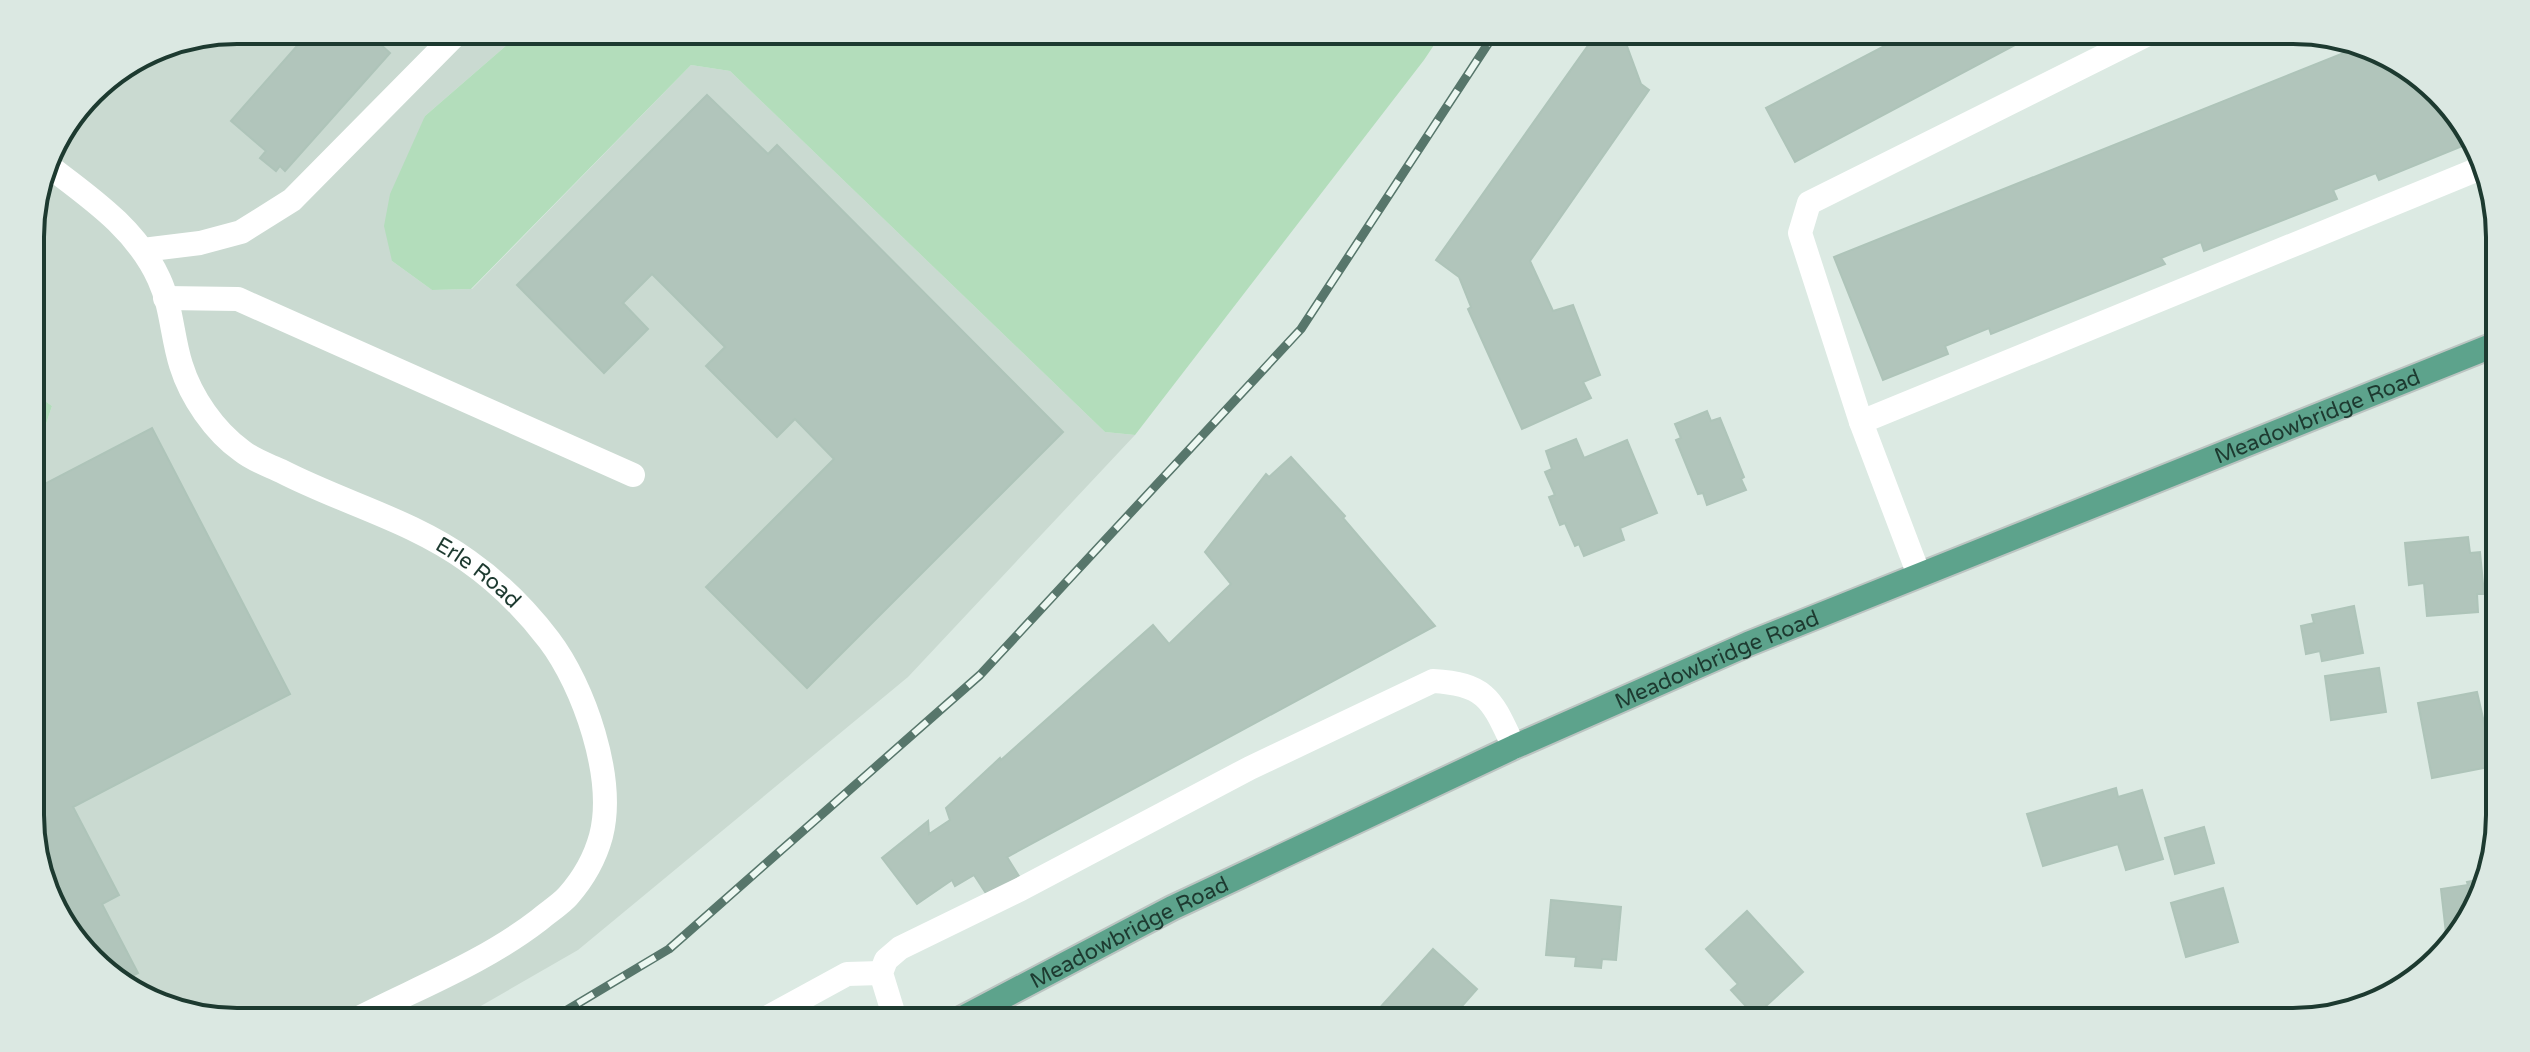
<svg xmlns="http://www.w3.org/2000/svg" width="2530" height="1052" viewBox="0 0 2530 1052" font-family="'Varela Round',sans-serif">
  <rect width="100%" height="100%" fill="#dceae3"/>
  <polygon fill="#cadad1" points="237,30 524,30 425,116 392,261 432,290 472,289 691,65 730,71 1105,432 1135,435 908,677 578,950 453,1022 237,1022 158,1006 73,941 32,843 31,431 44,430 52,406 31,391 30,223 51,146 100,82 158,46"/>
  <g fill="#b3ddbb">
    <polygon points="524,30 1444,30 1424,60 1135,435 1105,432 730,71 691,65 471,289 432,290 392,261 384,226 390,194 425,116"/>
    <polygon points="31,391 52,406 44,430 31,431"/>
  </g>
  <g fill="#b1c5bb" stroke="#aec4b9" stroke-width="2">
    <polygon points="311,30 365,30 390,53 285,171 280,166 276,171 260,158 266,151 231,121"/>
    <polygon points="1599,30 1621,30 1641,84 1649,90 1530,261 1553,311 1573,305 1600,375 1583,382 1591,398 1522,429 1468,309 1471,307 1459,277 1436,260"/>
    <polygon points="1915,30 2043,30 1795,162 1766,108"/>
    <polygon points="2366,44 2372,46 2449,105 2465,145 2379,180 2376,173 2333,190 2337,199 2204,251 2201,242 2161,258 2165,264 1991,334 1989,328 1945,346 1948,354 1883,380 1834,257"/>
    <polygon points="707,95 768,154 777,145 1063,432 807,688 706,587 834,459 795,419 777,437 706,366 725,347 652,274 623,303 648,329 604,373 517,285"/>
    <polygon points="1707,411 1711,421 1720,418 1744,477 1741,479 1746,490 1707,505 1703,493 1698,494 1676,440 1681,438 1675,424"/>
    <polygon points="152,428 290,694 73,807 119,895 102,904 138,973 124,980 73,941 32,843 31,491"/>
    <polygon points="1576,439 1584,458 1627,440 1657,513 1620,528 1624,540 1584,556 1579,544 1575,546 1565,523 1560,525 1549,497 1555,495 1545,472 1552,469 1546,451"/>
    <polygon points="1291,457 1345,516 1343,518 1435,626 1007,857 1022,881 989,898 974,875 955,886 952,880 917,904 882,858 928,821 929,834 950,820 946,808 1000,758 1001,760 1153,625 1169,644 1231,584 1205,552 1266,474 1269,477"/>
    <polygon points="2468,537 2470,553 2480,552 2484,594 2477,594 2478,612 2427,616 2424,583 2409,585 2405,543"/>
    <polygon points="2354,606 2363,653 2322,661 2320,651 2306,654 2301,626 2314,623 2312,615"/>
    <polygon points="2379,668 2386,712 2331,720 2325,676"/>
    <polygon points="2477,692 2494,766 2432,778 2418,703"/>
    <polygon points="2116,788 2118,797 2142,790 2163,859 2126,870 2118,844 2043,866 2027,814"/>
    <polygon points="2204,827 2214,863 2175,874 2165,838"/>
    <polygon points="2482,879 2483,883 2487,882 2484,894 2447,942 2441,889 2468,885 2467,882"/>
    <polygon points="2223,888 2238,942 2186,957 2171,903"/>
    <polygon points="1551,900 1621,907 1616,960 1602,959 1601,968 1575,966 1576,957 1546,955"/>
    <polygon points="1747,911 1803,972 1755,1016 1731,990 1738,984 1706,949"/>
    <polygon points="1433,949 1477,989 1448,1022 1389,1022 1377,1011"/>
  </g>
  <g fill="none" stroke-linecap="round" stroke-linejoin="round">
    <defs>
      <g id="major">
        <path id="s2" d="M 955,1022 L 1172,908 L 1514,747 L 1748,644 L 2499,343"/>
      </g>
    </defs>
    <use href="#major" stroke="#bbc4c1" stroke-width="28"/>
    <g stroke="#fff" stroke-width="24">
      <path id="s1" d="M 46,164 C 89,197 136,228 159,279 C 172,307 172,337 181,365 C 191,397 214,431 242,451 C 253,460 268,465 281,471 C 343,503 411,520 468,561 C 498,582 526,610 549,640 C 584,686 616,778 601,836 C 595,858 583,879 568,896 C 560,905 548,912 539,920 C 482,964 414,989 351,1022"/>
      <polyline points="143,250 200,243 241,232 292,200 460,30"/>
      <polyline points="165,298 238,299 633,475"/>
      <polyline points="1861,422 2481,168"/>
      <polyline points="1919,575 1861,422 1800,233 1809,203 2156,30"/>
      <polyline points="759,1022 847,974 881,973"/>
      <path d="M 896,1022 L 881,973 L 886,960 L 900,948 L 1021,889 L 1250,768 L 1433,681 C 1488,684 1492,701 1514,747"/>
    </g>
    <use href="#major" stroke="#5da38c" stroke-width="24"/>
    <defs>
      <polyline id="rail" points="547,1022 669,949 980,675 1301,329 1497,30"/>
    </defs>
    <use href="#rail" stroke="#57766b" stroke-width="9"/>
    <use href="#rail" stroke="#ecf7f1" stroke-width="6" stroke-dasharray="18" stroke-linecap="butt"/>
  </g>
  <g text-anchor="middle" stroke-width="6" stroke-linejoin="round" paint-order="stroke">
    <g font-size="22" fill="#1d3a30" stroke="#ecf7f1">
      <text dy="8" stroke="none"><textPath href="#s2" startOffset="1492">Meadowbridge Road</textPath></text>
      <text dy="8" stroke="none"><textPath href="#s1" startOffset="626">Erle Road</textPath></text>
      <text dy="8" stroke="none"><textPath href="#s2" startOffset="844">Meadowbridge Road</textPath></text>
      <text dy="8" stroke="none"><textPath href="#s2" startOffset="196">Meadowbridge Road</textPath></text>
    </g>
  </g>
  <path d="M0 0H2530V1052H0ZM237 44H2293A193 193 0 0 1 2486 237V815A193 193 0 0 1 2293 1008H237A193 193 0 0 1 44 815V237A193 193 0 0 1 237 44Z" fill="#dbe8e2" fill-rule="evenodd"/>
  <path fill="none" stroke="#1d3a30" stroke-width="4" d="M237 44H2293A193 193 0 0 1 2486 237V815A193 193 0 0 1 2293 1008H237A193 193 0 0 1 44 815V237A193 193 0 0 1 237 44Z"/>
</svg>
